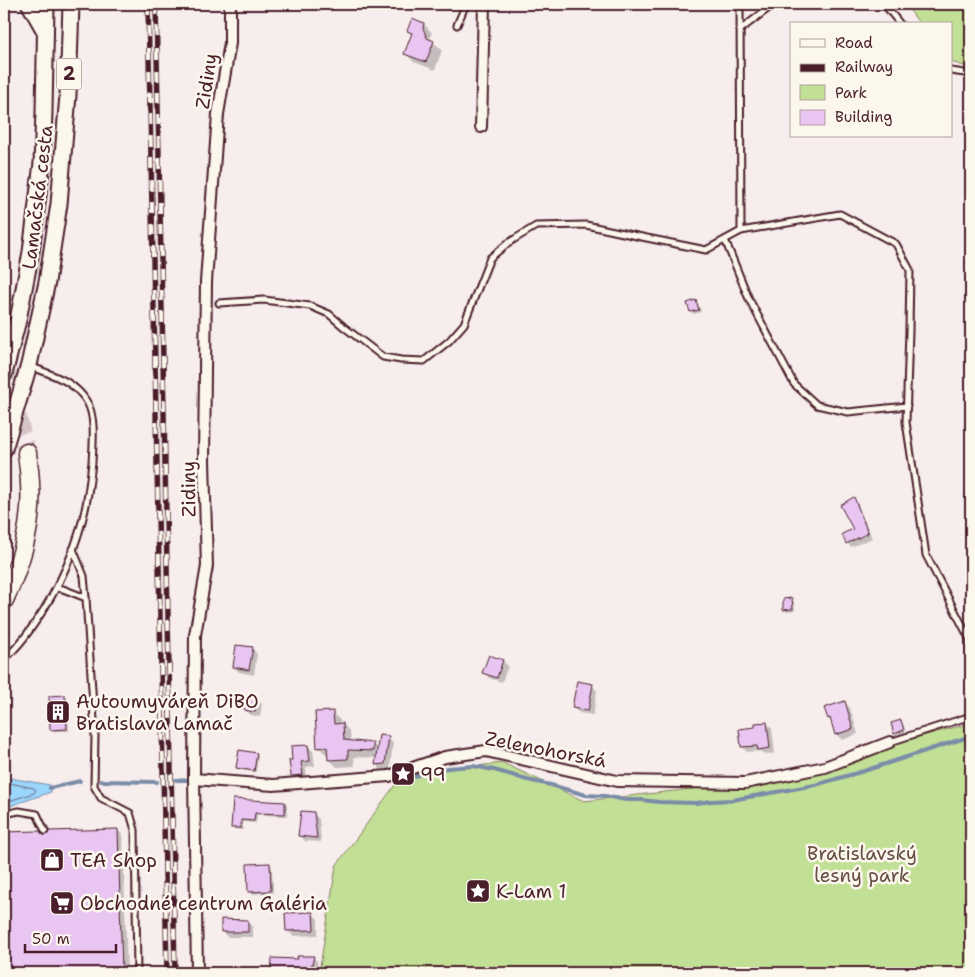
<svg xmlns="http://www.w3.org/2000/svg" width="975" height="977" viewBox="0 0 975 977" font-family="'Shantell Sans',sans-serif">
  <rect width="100%" height="100%" fill="#f7eded"/>
  <filter id="ink" filterUnits="userSpaceOnUse"><feTurbulence type="fractalNoise" baseFrequency=".02" numOctaves="2"/><feDisplacementMap in="SourceGraphic" scale="10" xChannelSelector="R" yChannelSelector="G"/><feConvolveMatrix kernelMatrix="1 2 1 2 8 2 1 2 1" color-interpolation-filters="sRGB"/></filter>
  <g filter="url(#ink)">
    <g fill="#c2df96" stroke="#867f60">
      <polygon points="905,4 971,4 971,68 951,62 951,24 920,24"/>
      <polygon points="971,723 971,973 319,973 336,866 403,774 503,763 584,801 745,783"/>
    </g>
    <polygon fill="#9ad5fb" stroke="#7a8ca8" points="4,777 50,785 51,792 10,806 4,807"/>
    <g fill="#0003">
      <polygon points="507,4 529,4 528,7"/>
      <polygon points="412,20 424,24 432,33 430,37 432,41 442,50 435,70 414,62 406,54 413,36 408,31"/>
      <polygon points="696,302 698,304 701,312 694,314 691,311"/>
      <polygon points="853,499 857,503 872,538 851,547 847,543 855,530"/>
      <polygon points="792,600 794,602 795,611 787,612 785,609"/>
      <polygon points="252,648 257,654 254,675 239,672 234,667"/>
      <polygon points="503,661 508,666 502,682 489,678 484,672"/>
      <polygon points="592,685 597,691 593,715 579,713 574,708"/>
      <polygon points="65,696 67,698 69,731 54,731 51,729"/>
      <polygon points="257,699 262,704 260,717 251,715 245,710"/>
      <polygon points="845,703 850,708 858,734 842,740 836,734 832,721 829,718 826,709"/>
      <polygon points="332,713 340,720 340,725 343,724 350,732 351,742 373,744 378,749 388,738 393,743 390,769 381,770 376,764 377,758 354,757 355,766 337,767 329,759 329,754 326,754 318,747"/>
      <polygon points="901,721 903,724 906,733 898,735 895,733"/>
      <polygon points="767,723 772,729 775,753 764,755 761,751 747,752 742,746 757,728"/>
      <polygon points="308,746 313,751 315,766 306,767 307,780 298,781 293,775"/>
      <polygon points="256,754 258,756 256,772 239,770 237,767"/>
      <polygon points="234,801 285,803 287,805 287,816 257,815 256,823 243,822 243,830 235,829 232,827"/>
      <polygon points="314,814 319,819 321,842 305,841 300,836"/>
      <polygon points="118,830 123,836 127,973 4,973 4,834 40,832 43,836"/>
      <polygon points="269,864 272,867 273,893 252,894 250,892"/>
      <polygon points="312,913 318,919 318,935 293,936 287,930"/>
      <polygon points="248,921 253,927 253,937 227,937 222,931"/>
      <polygon points="313,957 318,962 315,973 273,973 274,960 299,960"/>
    </g>
    <g fill="none" stroke-linecap="round" stroke-linejoin="round">
      <polyline stroke="#6a687e" stroke-width="1" points="4,782 34,788 36,790 34,793 9,801 4,802"/>
      <g stroke="#7a8ca8" stroke-width="4">
        <polyline points="176,780 189,780"/>
        <polyline points="398,780 447,768 473,766 494,770 512,775 527,780 551,785 586,795 605,796 626,800 642,800 659,802 696,803 712,801 732,800 815,785 864,771 971,736"/>
        <polyline points="101,781 157,782"/>
        <polyline points="50,788 80,781"/>
      </g>
    </g>
    <g fill="#e8c6f1" stroke="#4a1f2b">
      <polygon points="412,18 424,23 423,28 427,38 434,41 426,62 404,54 412,33 407,31"/>
      <polygon points="696,300 699,310 690,312 687,303"/>
      <polygon points="854,497 868,533 846,544 842,534 853,529 840,505"/>
      <polygon points="792,598 793,609 783,610 783,599"/>
      <polygon points="236,645 253,647 249,670 233,667"/>
      <polygon points="489,655 503,660 497,678 482,673"/>
      <polygon points="577,681 593,684 588,711 572,708"/>
      <polygon points="65,695 67,729 50,730 49,696"/>
      <polygon points="247,695 258,698 255,712 244,710"/>
      <polygon points="845,701 853,729 835,735 830,718 828,719 824,708"/>
      <polygon points="333,711 334,724 343,723 344,740 373,743 373,751 348,750 348,759 328,760 327,747 317,748 315,712"/>
      <polygon points="901,720 904,730 894,734 891,723"/>
      <polygon points="767,722 770,748 758,750 757,746 741,747 739,729 755,727 755,723"/>
      <polygon points="379,735 389,736 385,764 375,765"/>
      <polygon points="308,745 310,761 301,762 303,775 291,776 289,760 292,760 291,746"/>
      <polygon points="239,750 257,753 254,771 236,768"/>
      <polygon points="233,799 285,802 285,814 255,813 254,821 241,820 241,828 231,828"/>
      <polygon points="301,811 314,812 317,838 298,836"/>
      <polygon points="118,829 122,973 4,973 4,832 40,831 42,834 45,835 48,834 49,831"/>
      <polygon points="270,863 271,891 248,892 247,864"/>
      <polygon points="313,912 314,930 286,931 285,913"/>
      <polygon points="221,919 248,920 248,932 221,932"/>
      <polygon points="297,956 314,956 310,973 271,973 272,958 298,959"/>
    </g>
    <g fill="none" stroke-linecap="round" stroke-linejoin="round">
      <polyline stroke="#d4c4c6" stroke-width="18" stroke-dasharray="18 9" stroke-linecap="butt" points="4,364 27,453"/>
      <defs>
        <g id="lane">
          <polyline points="740,4 741,231"/>
          <polyline points="884,4 900,24"/>
          <polyline points="457,25 466,4"/>
          <polyline points="740,30 774,4"/>
          <polyline points="951,71 971,74"/>
          <polyline points="725,240 749,299 794,384 817,405 848,412 907,406"/>
          <polyline points="219,303 264,300 310,306 329,314 344,327 383,357 401,360 424,361 449,341 464,324 490,258 508,243 536,226 586,225 637,236 706,250 741,231 840,214 896,244 910,270 909,331 906,422 926,555 970,640 971,681"/>
          <polyline points="73,549 84,576 86,598"/>
          <polyline points="56,588 63,589 86,598 95,736 94,786 101,798 130,813 135,830 137,973"/>
          <path d="M 4,660 C 11,653 18,646 24,638 C 51,603 72,561 83,518 C 88,500 90,481 92,462 C 93,444 96,417 87,402 C 74,380 51,375 30,366"/>
          <polyline points="890,742 971,716"/>
          <polyline points="4,814 19,811 37,814 45,831"/>
        </g>
        <g id="street">
          <polyline points="481,127 484,4"/>
          <polyline points="194,779 273,785 389,776 445,757 486,751 617,781 745,783 825,767 890,742"/>
          <polyline points="197,973 194,779 195,635 207,566 204,461 206,282 218,114 230,43 230,4"/>
        </g>
        <polyline id="secondary" points="29,4 46,34"/>
        <g id="primary">
          <polyline points="4,374 18,320 31,252 42,163 44,112 46,4"/>
          <polyline points="4,449 29,365 47,282 59,204 68,95 71,4"/>
        </g>
        <path id="highway" d="M 4,600 C 21,564 33,525 30,484 C 30,474 28,463 27,453"/>
      </defs>
      <use href="#lane" stroke="#4a1f2b" stroke-width="9"/>
      <use href="#street" stroke="#4a1f2b" stroke-width="14"/>
      <use href="#secondary" stroke="#4a1f2b" stroke-width="18"/>
      <use href="#primary" stroke="#4a1f2b" stroke-width="19"/>
      <use href="#highway" stroke="#4a1f2b" stroke-width="21"/>
      <use href="#lane" stroke="#fbf7ec" stroke-width="5"/>
      <use href="#street" stroke="#fbf7ec" stroke-width="10"/>
      <use href="#secondary" stroke="#fbf7ec" stroke-width="14"/>
      <use href="#primary" stroke="#fbf7ec" stroke-width="15"/>
      <use href="#highway" stroke="#fbf7ec" stroke-width="18"/>
      <defs>
        <g id="rail">
          <polyline points="148,4 167,973"/>
          <polyline points="156,4 175,973"/>
        </g>
      </defs>
      <use href="#rail" stroke="#4a1f2b" stroke-width="5.5"/>
      <use href="#rail" stroke="#fbf7ec" stroke-width="4" stroke-dasharray="11" stroke-linecap="butt"/>
    </g>
  </g>
  <defs>
    <symbol id="building-square" viewBox="-11 -11 22 22"><rect x="-9" y="-9" width="18" height="18" rx="4" fill="#4a1f2b" stroke="#fbf7ec"/><path d="M-4-6H4V6H1V3H-1V6H-4ZM-2.5-4.3h1.7v1.8h-1.7ZM.8-4.3h1.7v1.8H.8ZM-2.5-1h1.7V.8h-1.7ZM.8-1h1.7V.8H.8Z" fill="#fff"/></symbol>
    <symbol id="sight-square" viewBox="-11 -11 22 22"><rect x="-9" y="-9" width="18" height="18" rx="4" fill="#4a1f2b" stroke="#fbf7ec"/><path d="M0-6L1.8-2.2L6-1.7L2.9 1.2L3.7 5.4L0 3.3L-3.7 5.4L-2.9 1.2L-6-1.7L-1.8-2.2Z" fill="#fff"/></symbol>
    <symbol id="shop-square" viewBox="-11 -11 22 22"><rect x="-9" y="-9" width="18" height="18" rx="4" fill="#4a1f2b" stroke="#fbf7ec"/><path d="M-5-2.5h2.3a2.7 3.5 0 0 1 5.4 0H5L5.5 6h-11ZM-1.5-2.5h3a1.5 2.3 0 0 0-3 0Z" fill="#fff"/></symbol>
    <symbol id="supermarket-square" viewBox="-11 -11 22 22"><rect x="-9" y="-9" width="18" height="18" rx="4" fill="#4a1f2b" stroke="#fbf7ec"/><path d="M-6-5.5h2.5l.6 2H6L4.5 2H-2.5L-4.4-4H-6ZM-1.5 3.2a1.3 1.3 0 1 0 .1 0ZM3 3.2a1.3 1.3 0 1 0 .1 0Z" fill="#fff"/></symbol>
  </defs>
  <g fill-rule="evenodd">
    <use href="#building-square" x="44" y="698" width="28" height="28"/>
    <use href="#sight-square" x="389" y="760" width="28" height="28"/>
    <use href="#shop-square" x="38" y="846" width="28" height="28"/>
    <use href="#sight-square" x="464" y="877" width="28" height="28"/>
    <use href="#supermarket-square" x="48" y="889" width="28" height="28"/>
  </g>
  <g text-anchor="middle" stroke-width="5" stroke-linejoin="round" paint-order="stroke">
    <rect fill="#fbf7ec" stroke="#7f6065" stroke-width="1" x="56.5" y="58.5" width="25" height="31" rx="4"/>
    <g font-size="18" font-weight="bold" fill="#4a1f2b">
      <text x="69" y="80">2</text>
    </g>
    <g font-size="19" fill="#4a1f2b" stroke="#fbf7ec">
      <text transform="translate(206 81) rotate(-81)" y="7">Zidiny</text>
      <text transform="translate(37 197) rotate(-83)" y="7">Lamačská cesta</text>
      <text transform="translate(188 489) rotate(-91)" y="7">Zidiny</text>
      <text transform="translate(546 749) rotate(11)" y="7">Zelenohorská</text>
    </g>
    <g font-size="19" fill="#4a1f2b" stroke="#fbf7ec" text-anchor="start">
      <text x="76" y="708">Autoumyváreň DiBO<tspan x="76" dy="22">Bratislava Lamač</tspan></text>
      <text x="420" y="781">99</text>
      <text x="70" y="867">TEA Shop</text>
      <text x="496" y="898">K-Lam 1</text>
      <text x="80" y="910">Obchodné centrum Galéria</text>
    </g>
    <g font-size="19" fill="#684f46" stroke="#fbf7ec">
      <text x="862" y="860">Bratislavský<tspan x="862" dy="22">lesný park</tspan></text>
    </g>
  </g>
  <rect width="975" height="977" fill="none" stroke="#fbf7ec" stroke-width="20"/>
  <rect x="10" y="10" width="955" height="957" fill="none" stroke="#4a1f2b" stroke-width="2" filter="url(#ink)"/>
  <rect x="790" y="22" width="162" height="115" fill="#fbf7ec" stroke="#b4a19f"/>
  <rect x="800" y="39" width="25" height="8" fill="#fbf7ec" stroke="#b4a19f"/>
  <text x="835" y="48" font-size="15" fill="#4a1f2b">Road</text>
  <rect x="800" y="64" width="25" height="8" fill="#4a1f2b" stroke="#b4a19f"/>
  <text x="835" y="72" font-size="15" fill="#4a1f2b">Railway</text>
  <rect x="800" y="85" width="25" height="15" fill="#c2df96" stroke="#b4a19f"/>
  <text x="835" y="98" font-size="15" fill="#4a1f2b">Park</text>
  <rect x="800" y="110" width="25" height="15" fill="#e8c6f1" stroke="#b4a19f"/>
  <text x="835" y="122" font-size="15" fill="#4a1f2b">Building</text>
  <path d="M25 944v8h91v-8" fill="none" stroke="#4a1f2b" stroke-width="2.5"/>
  <text x="32" y="944" font-size="15" fill="#4a1f2b" stroke="#fbf7ec" stroke-width="4" paint-order="stroke">50 m</text>
</svg>
